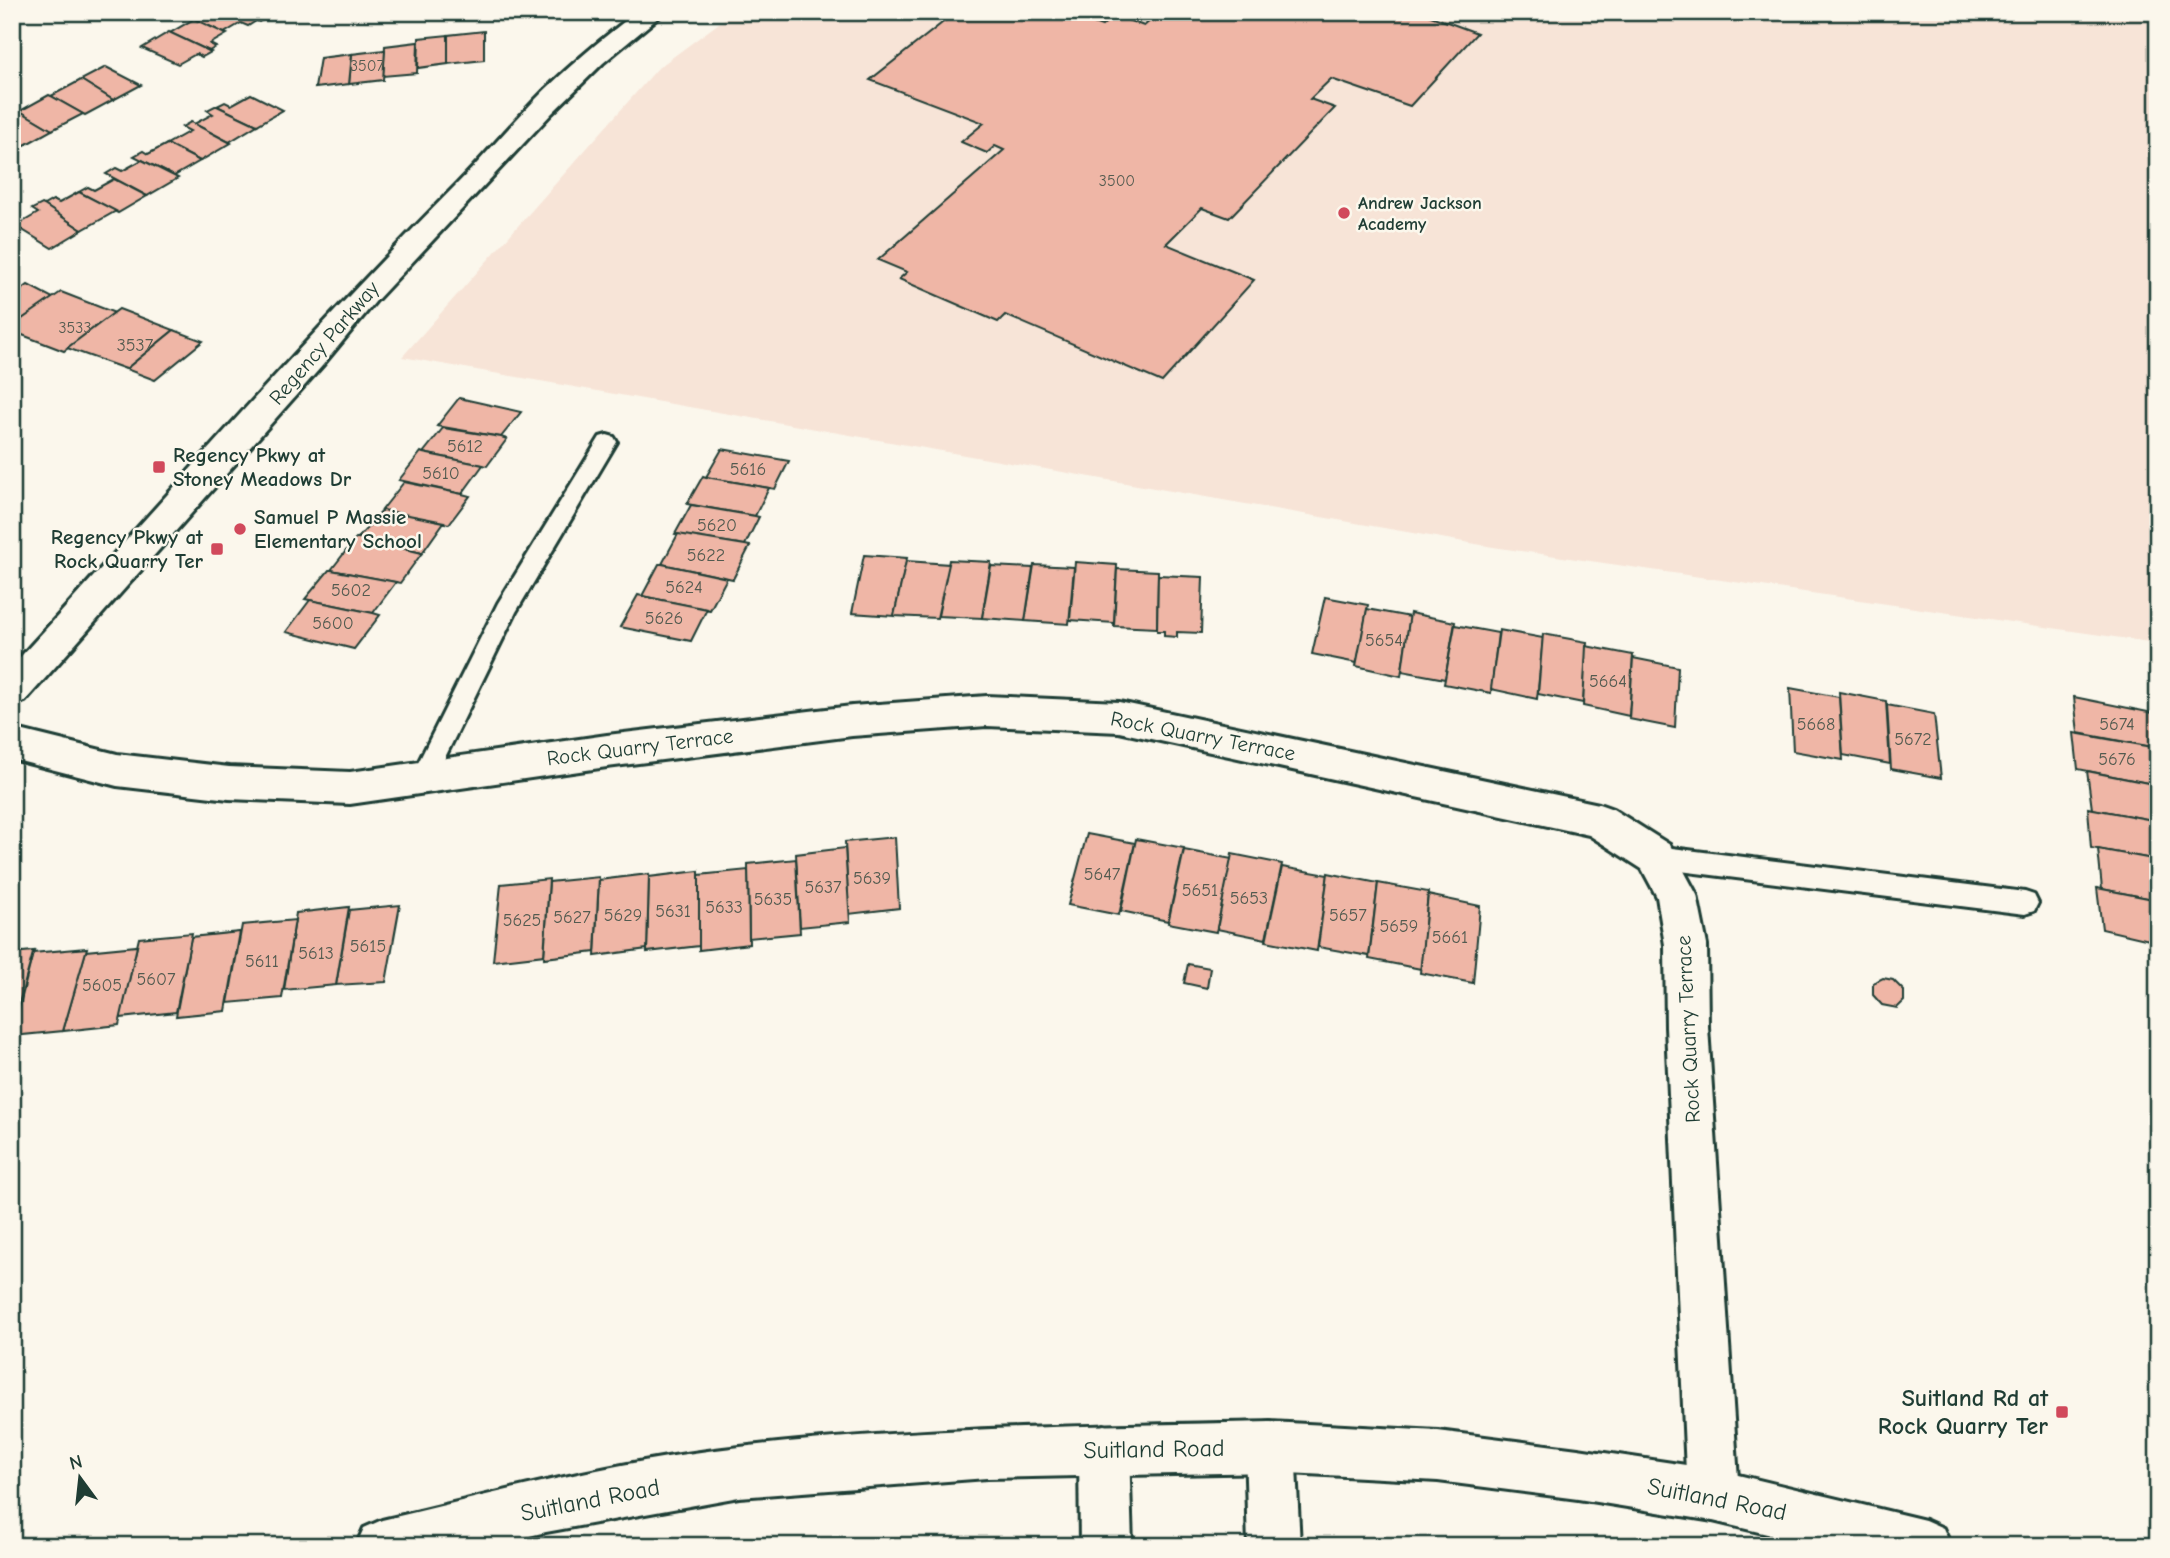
<svg xmlns="http://www.w3.org/2000/svg" width="2170" height="1558" viewBox="0 0 2170 1558" font-family="'Comic Neue',sans-serif">
  <rect width="100%" height="100%" fill="#fbf7ec"/>
  <filter id="ink" filterUnits="userSpaceOnUse"><feTurbulence type="fractalNoise" baseFrequency=".0143" numOctaves="2"/><feDisplacementMap in="SourceGraphic" scale="14" xChannelSelector="R" yChannelSelector="G"/><feConvolveMatrix kernelMatrix="1 2 1 2 8 2 1 2 1" color-interpolation-filters="sRGB"/></filter>
  <g filter="url(#ink)">
    <polygon fill="#f7e4d7" points="734,12 2142,12 2158,23 2156,643 1493,547 402,357 658,68"/>
    <g fill="#efb6a6" stroke="#1f3d34" stroke-width="2">
      <polygon points="206,12 236,12 256,21 248,26 241,23 224,33 194,19"/>
      <polygon points="236,12 266,12 260,16 266,18 259,22"/>
      <polygon points="956,12 1063,12 1102,26 1114,15 1144,26 1160,12 1420,12 1477,33 1410,106 1331,79 1310,99 1335,108 1229,218 1202,208 1166,244 1254,280 1162,382 1005,315 998,322 899,279 907,272 878,260 1004,150 995,146 987,153 961,142 984,123 870,80"/>
      <polygon points="194,19 224,33 227,34 210,44 216,47 209,51 170,33"/>
      <polygon points="484,31 484,60 448,64 448,35"/>
      <polygon points="169,32 209,51 211,52 202,57 196,54 178,64 142,48"/>
      <polygon points="448,35 448,64 418,68 419,38"/>
      <polygon points="418,42 417,73 383,76 385,46"/>
      <polygon points="385,50 383,80 349,84 352,54"/>
      <polygon points="352,54 349,84 315,88 320,58"/>
      <polygon points="106,67 141,85 113,100 81,80"/>
      <polygon points="81,80 113,100 85,115 51,96"/>
      <polygon points="251,94 283,110 257,125 217,106 225,102 231,105"/>
      <polygon points="49,95 51,96 83,114 52,130 20,111"/>
      <polygon points="215,106 217,106 257,125 229,142 194,124 213,114 207,110"/>
      <polygon points="20,111 52,130 23,146 12,140 12,115"/>
      <polygon points="191,122 229,142 231,143 200,161 167,144 190,131 182,127"/>
      <polygon points="167,144 200,161 174,176 134,156 143,151 148,154"/>
      <polygon points="142,160 178,178 147,196 106,174 116,168 122,171"/>
      <polygon points="114,179 147,196 118,213 79,192 88,187 94,190"/>
      <polygon points="79,192 116,211 82,230 44,205 53,200 59,203"/>
      <polygon points="42,204 44,205 82,230 52,248 16,226 38,213 32,209"/>
      <polygon points="28,285 53,298 12,326 12,297"/>
      <polygon points="61,292 115,313 64,351 12,331 12,326"/>
      <polygon points="119,309 174,330 126,369 67,348"/>
      <polygon points="174,330 203,341 155,380 126,369"/>
      <polygon points="459,398 521,412 501,437 437,426"/>
      <polygon points="443,428 501,437 507,439 487,466 423,453"/>
      <polygon points="722,449 789,461 775,489 706,477"/>
      <polygon points="421,452 423,453 483,465 462,494 399,480"/>
      <polygon points="703,476 706,477 769,488 755,516 687,504"/>
      <polygon points="404,482 462,494 470,496 449,524 382,510"/>
      <polygon points="691,505 755,516 759,517 745,545 675,534"/>
      <polygon points="383,510 444,522 422,553 358,538"/>
      <polygon points="678,534 745,545 750,546 733,579 662,564"/>
      <polygon points="356,538 358,538 422,553 400,583 331,570"/>
      <polygon points="864,555 907,558 894,616 852,613"/>
      <polygon points="949,560 991,562 982,618 938,616"/>
      <polygon points="906,561 949,564 937,618 894,616"/>
      <polygon points="1075,562 1117,565 1114,623 1070,620"/>
      <polygon points="659,564 662,564 727,578 710,610 642,596"/>
      <polygon points="1034,565 1074,567 1069,624 1025,621"/>
      <polygon points="991,566 1033,568 1025,621 982,618"/>
      <polygon points="1117,569 1158,571 1157,628 1114,626"/>
      <polygon points="329,570 331,570 396,582 373,613 305,599"/>
      <polygon points="1158,575 1203,577 1201,633 1177,632 1177,637 1164,636 1164,631 1157,631"/>
      <polygon points="638,595 642,596 707,609 691,641 620,627"/>
      <polygon points="1325,597 1368,605 1357,663 1312,654"/>
      <polygon points="310,600 373,613 380,615 354,649 286,632"/>
      <polygon points="1367,609 1410,617 1401,676 1356,666"/>
      <polygon points="1410,613 1455,622 1445,679 1402,671"/>
      <polygon points="1455,625 1498,633 1491,693 1444,684"/>
      <polygon points="1499,630 1543,638 1537,699 1491,689"/>
      <polygon points="1543,634 1587,642 1583,703 1538,694"/>
      <polygon points="1586,646 1633,655 1629,716 1583,706"/>
      <polygon points="1633,658 1678,667 1675,728 1629,719"/>
      <polygon points="1790,688 1839,697 1843,760 1793,751"/>
      <polygon points="1839,692 1886,701 1890,764 1843,755"/>
      <polygon points="2074,697 2158,714 2158,748 2078,733"/>
      <polygon points="1887,705 1934,714 1941,778 1891,769"/>
      <polygon points="2074,733 2158,748 2158,785 2078,769"/>
      <polygon points="2087,771 2158,785 2158,821 2092,809"/>
      <polygon points="2088,808 2158,821 2158,860 2091,848"/>
      <polygon points="1087,834 1135,843 1119,915 1068,905"/>
      <polygon points="895,837 899,908 849,914 845,842"/>
      <polygon points="1136,839 1184,848 1168,921 1121,911"/>
      <polygon points="845,848 850,922 800,927 796,854"/>
      <polygon points="2098,849 2158,860 2158,900 2102,889"/>
      <polygon points="1184,850 1232,859 1216,932 1168,923"/>
      <polygon points="1232,854 1282,864 1266,939 1217,929"/>
      <polygon points="796,859 800,933 749,938 748,864"/>
      <polygon points="1282,867 1328,875 1317,951 1266,941"/>
      <polygon points="748,870 749,944 699,950 699,875"/>
      <polygon points="699,871 699,946 647,952 649,877"/>
      <polygon points="1328,873 1378,883 1369,956 1318,947"/>
      <polygon points="649,874 647,949 595,956 599,880"/>
      <polygon points="599,877 595,952 544,958 549,882"/>
      <polygon points="549,879 544,955 493,961 501,884"/>
      <polygon points="1378,883 1428,892 1421,969 1369,959"/>
      <polygon points="2097,888 2158,900 2158,942 2102,929"/>
      <polygon points="1428,895 1480,906 1473,983 1420,973"/>
      <polygon points="400,905 386,982 336,985 349,910"/>
      <polygon points="349,907 336,985 284,990 296,913"/>
      <polygon points="295,920 282,998 228,1003 242,925"/>
      <polygon points="240,932 226,1011 176,1016 191,937"/>
      <polygon points="192,933 176,1012 120,1018 139,938"/>
      <polygon points="137,946 119,1025 63,1031 86,951"/>
      <polygon points="87,948 63,1031 12,1036 33,953"/>
      <polygon points="34,951 33,953 12,1028 12,953"/>
      <polygon points="1188,964 1210,968 1207,988 1184,983"/>
      <polygon points="1883,978 1893,980 1904,991 1904,1001 1897,1008 1882,1005 1873,995 1873,983"/>
    </g>
    <g fill="none" stroke-linecap="round" stroke-linejoin="round">
      <defs>
        <g id="service">
          <polygon points="607,435 614,437 617,442 516,612 432,784 423,787 414,784 411,777 498,603 600,437"/>
          <polygon points="1656,846 2025,892 2034,895 2038,903 2034,911 2025,914 1656,868 1647,865 1643,857 1647,849"/>
        </g>
        <g id="minor">
          <polygon points="987,696 1119,702 1599,804 1613,809 1670,845 1697,895 1707,945 1708,1027 1739,1495 1731,1513 1713,1521 1695,1513 1687,1495 1666,1027 1665,945 1657,897 1642,869 1589,835 1119,732 987,726 852,736 607,767 350,804 229,799 117,786 12,759 12,728 117,754 229,767 350,772 607,735 852,706"/>
          <polygon points="1270,1422 1288,1429 1295,1447 1300,1546 1248,1546 1245,1447 1252,1429"/>
          <polygon points="1104,1425 1122,1432 1129,1450 1132,1546 1080,1546 1079,1450 1086,1432"/>
        </g>
        <path id="tertiary" d="M 637,12 L 665,12 L 603,63 L 552,113 L 375,302 L 322,366 L 25,701 L 12,706 L 12,666 C 160,505 303,339 457,184 C 484,157 507,129 533,102 C 565,69 600,40 637,12 Z"/>
        <path id="secondary" d="M 1270,1422 L 1438,1431 L 1578,1449 L 1713,1469 L 1925,1520 L 1943,1528 L 1951,1546 L 1817,1546 L 1713,1521 L 1578,1499 L 1438,1481 L 1270,1472 L 987,1478 L 739,1497 L 546,1532 L 488,1546 L 356,1546 L 364,1528 L 382,1520 C 500,1492 619,1460 740,1447 C 916,1427 1093,1426 1270,1422 Z"/>
      </defs>
      <use href="#service" stroke="#1f3d34" stroke-width="6"/>
      <use href="#minor" stroke="#1f3d34" stroke-width="6"/>
      <use href="#tertiary" stroke="#1f3d34" stroke-width="6"/>
      <use href="#secondary" stroke="#1f3d34" stroke-width="6"/>
      <use href="#service" fill="#fbf7ec" fill-rule="evenodd"/>
      <use href="#minor" fill="#fbf7ec" fill-rule="evenodd"/>
      <use href="#tertiary" fill="#fbf7ec" fill-rule="evenodd"/>
      <use href="#secondary" fill="#fbf7ec" fill-rule="evenodd"/>
    </g>
  </g>
  <g fill="#d1495b" stroke="#fbf7ec" stroke-width="2.5">
    <circle cx="1344" cy="213" r="7"/>
    <rect x="152" y="460" width="14" height="14" rx="3.5"/>
    <circle cx="240" cy="529" r="7"/>
    <rect x="210" y="542" width="14" height="14" rx="3.5"/>
    <rect x="2055" y="1405" width="14" height="14" rx="3.5"/>
  </g>
  <g text-anchor="middle" stroke-width="5" stroke-linejoin="round" paint-order="stroke">
    <g font-size="16" fill="#535b50">
      <text x="367" y="71">3507</text>
      <text x="1117" y="186">3500</text>
      <text x="75" y="333">3533</text>
    </g>
    <g font-size="18" font-weight="bold" fill="#1f3d34" stroke="#fbf7ec" text-anchor="start">
      <text x="1358" y="209">Andrew Jackson<tspan x="1358" dy="21">Academy</tspan></text>
    </g>
    <g font-size="18" fill="#535b50">
      <text x="135" y="351">3537</text>
      <text x="465" y="452">5612</text>
      <text x="748" y="475">5616</text>
      <text x="441" y="479">5610</text>
      <text x="717" y="531">5620</text>
      <text x="706" y="561">5622</text>
      <text x="684" y="593">5624</text>
      <text x="351" y="596">5602</text>
      <text x="664" y="624">5626</text>
      <text x="333" y="629">5600</text>
      <text x="1384" y="646">5654</text>
      <text x="1608" y="687">5664</text>
      <text x="1816" y="730">5668</text>
      <text x="2117" y="730">5674</text>
      <text x="1913" y="745">5672</text>
      <text x="2117" y="765">5676</text>
      <text x="1102" y="880">5647</text>
      <text x="872" y="884">5639</text>
      <text x="823" y="893">5637</text>
      <text x="1200" y="896">5651</text>
      <text x="1249" y="904">5653</text>
      <text x="773" y="905">5635</text>
      <text x="724" y="913">5633</text>
      <text x="673" y="917">5631</text>
      <text x="623" y="921">5629</text>
      <text x="1348" y="921">5657</text>
      <text x="572" y="923">5627</text>
      <text x="522" y="926">5625</text>
      <text x="1399" y="932">5659</text>
      <text x="1450" y="943">5661</text>
      <text x="368" y="952">5615</text>
      <text x="316" y="959">5613</text>
      <text x="262" y="967">5611</text>
      <text x="156" y="985">5607</text>
      <text x="102" y="991">5605</text>
    </g>
    <g font-size="21" fill="#1f3d34" stroke="#fbf7ec">
      <text transform="translate(324 343) rotate(-49)" y="7">Regency Parkway</text>
      <text transform="translate(1203 736) rotate(11)" y="7">Rock Quarry Terrace</text>
      <text transform="translate(640 747) rotate(-7)" y="7">Rock Quarry Terrace</text>
      <text transform="translate(1688 1029) rotate(-93)" y="7">Rock Quarry Terrace</text>
    </g>
    <g font-size="21" font-weight="bold" fill="#1f3d34" stroke="#fbf7ec" text-anchor="start">
      <text x="173" y="462">Regency Pkwy at<tspan x="173" dy="24">Stoney Meadows Dr</tspan></text>
      <text x="254" y="524">Samuel P Massie<tspan x="254" dy="24">Elementary School</tspan></text>
      <text x="203" y="544" text-anchor="end">Regency Pkwy at<tspan x="203" dy="24">Rock Quarry Ter</tspan></text>
    </g>
    <g font-size="24" font-weight="bold" fill="#1f3d34" stroke="#fbf7ec" text-anchor="end">
      <text x="2048" y="1406">Suitland Rd at<tspan x="2048" dy="28">Rock Quarry Ter</tspan></text>
    </g>
    <g font-size="24" fill="#1f3d34" stroke="#fbf7ec">
      <text transform="translate(1154 1449) rotate(-1)" y="8">Suitland Road</text>
      <text transform="translate(1717 1499) rotate(11)" y="8">Suitland Road</text>
      <text transform="translate(590 1500) rotate(-11)" y="8">Suitland Road</text>
    </g>
  </g>
  <rect width="2170" height="1558" fill="none" stroke="#fbf7ec" stroke-width="42"/>
  <rect x="21" y="21" width="2128" height="1516" fill="none" stroke="#1f3d34" stroke-width="2.5" filter="url(#ink)"/>
  <g transform="translate(80 1478) rotate(345)" stroke="#fbf7ec" stroke-width="5" paint-order="stroke">
  <path d="M0-5L12 26L0 18L-12 26Z" fill="#1f3d34"/>
  <text y="-10" font-size="19" font-weight="bold" text-anchor="middle" fill="#1f3d34">N</text>
  </g>
</svg>
